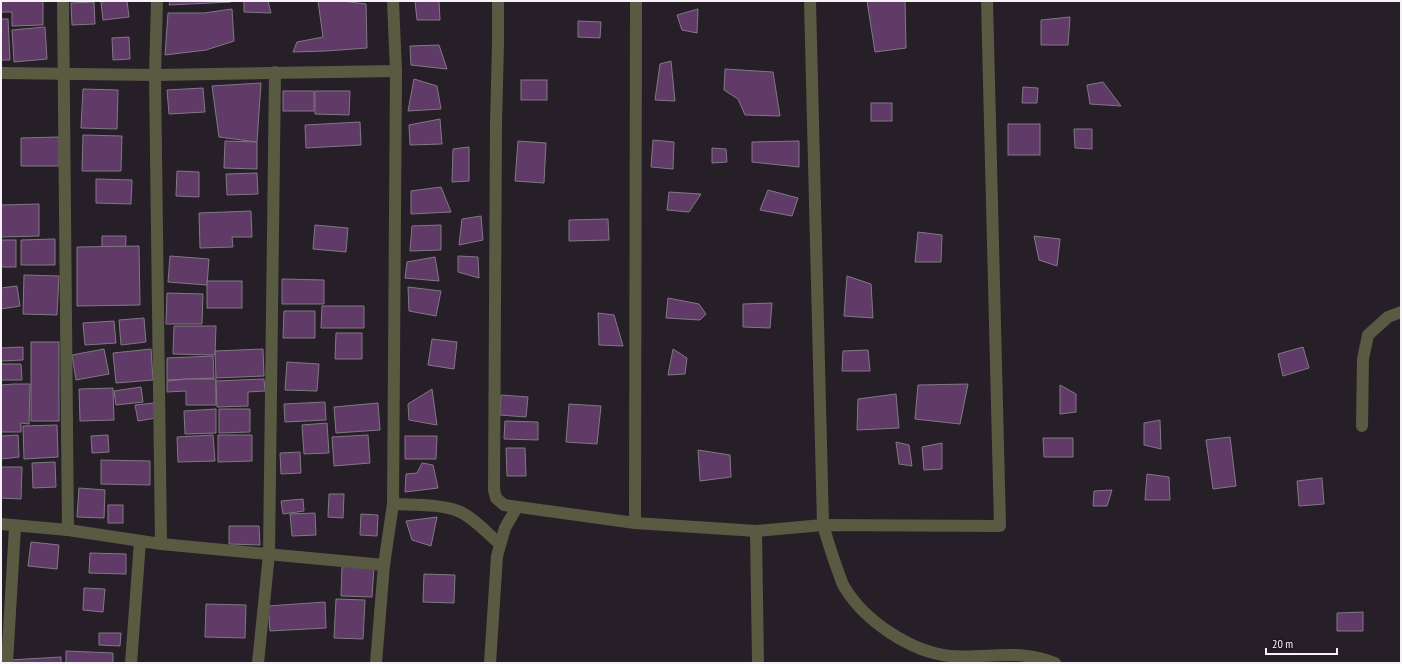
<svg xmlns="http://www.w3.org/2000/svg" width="1402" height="664" viewBox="0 0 1402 664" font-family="'PT Sans Narrow',sans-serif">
  <rect width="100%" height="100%" fill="#261f28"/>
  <g fill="#603b68" stroke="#817883">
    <polygon points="1,1 43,1 43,25 12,26 12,12 1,12"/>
    <polygon points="110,1 127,1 129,17 103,20 101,2"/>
    <polygon points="170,1 231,1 231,2 169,5"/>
    <polygon points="244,1 268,1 271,13 244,12"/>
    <polygon points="318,1 342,1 366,4 367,48 326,51 293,52 297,42 323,37"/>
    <polygon points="415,1 439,1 440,20 417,20"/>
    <polygon points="867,1 905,1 906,48 875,52"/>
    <polygon points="94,2 95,24 72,25 71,3"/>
    <polygon points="232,9 234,41 206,50 165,55 168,13 204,13"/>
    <polygon points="698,9 697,33 682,30 677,15"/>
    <polygon points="1070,17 1068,45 1041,45 1041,20"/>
    <polygon points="1,19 8,19 10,60 1,60"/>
    <polygon points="578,21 601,22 600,38 578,37"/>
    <polygon points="45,27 47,59 14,62 12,30"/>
    <polygon points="129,37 130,59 113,60 112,38"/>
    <polygon points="439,45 447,69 411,65 410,46"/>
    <polygon points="671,61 675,101 655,100 660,64"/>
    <polygon points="725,69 773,72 780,116 745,115 738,99 724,90"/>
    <polygon points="414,79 437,86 441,109 408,111"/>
    <rect x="521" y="80" width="26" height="20"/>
    <polygon points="1103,82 1121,106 1090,104 1087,85"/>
    <polygon points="261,83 257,142 219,137 212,86"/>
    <polygon points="1023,87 1038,88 1037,103 1022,103"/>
    <polygon points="203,88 205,112 169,114 167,90"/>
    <polygon points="83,89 118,90 117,129 81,128"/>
    <rect x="283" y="91" width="31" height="20"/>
    <polygon points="315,91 350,91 349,115 315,114"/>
    <rect x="871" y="103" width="21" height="18"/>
    <polygon points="440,119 442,144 410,145 409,125"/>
    <polygon points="360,122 361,145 306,148 305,125"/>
    <rect x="1008" y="124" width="32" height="31"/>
    <polygon points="1074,129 1092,129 1092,149 1075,148"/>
    <polygon points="83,135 122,136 121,171 82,171"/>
    <polygon points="59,137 59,166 21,166 21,138"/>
    <polygon points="653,140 674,142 673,169 651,167"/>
    <polygon points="225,141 257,142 257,169 224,168"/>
    <polygon points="518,141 546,143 544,183 515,181"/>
    <polygon points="799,141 799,167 752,162 752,142"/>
    <polygon points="469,147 469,181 452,182 453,149"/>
    <polygon points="712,148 726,149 727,162 712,163"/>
    <polygon points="177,171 199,172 199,197 176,196"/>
    <polygon points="257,173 258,194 227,195 226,174"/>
    <polygon points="96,179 132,180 131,204 96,203"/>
    <polygon points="441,187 451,212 411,214 411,191"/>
    <polygon points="768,190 798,198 792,216 760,210"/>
    <polygon points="669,192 701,194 689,212 667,210"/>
    <polygon points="39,204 39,236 1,237 1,205"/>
    <polygon points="251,211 252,237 232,237 233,247 200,248 199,213"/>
    <polygon points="481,216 483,240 459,245 462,219"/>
    <polygon points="608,219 609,240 569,241 569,220"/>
    <polygon points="315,225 348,228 346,252 313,249"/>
    <polygon points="441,225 441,250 410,251 412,226"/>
    <polygon points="918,232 942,235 941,262 915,262"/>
    <polygon points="102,236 126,236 125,265 102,265"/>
    <polygon points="1034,236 1060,239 1057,266 1039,260"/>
    <polygon points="55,239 55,265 21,265 21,240"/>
    <rect x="1" y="240" width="15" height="27"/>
    <polygon points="139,246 140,305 77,306 77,247"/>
    <polygon points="170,256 209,259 207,285 168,282"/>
    <polygon points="458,256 478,257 479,278 458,272"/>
    <polygon points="435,257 439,281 405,278 407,262"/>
    <polygon points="24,275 59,276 57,315 23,314"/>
    <polygon points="847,276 871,284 873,318 844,316"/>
    <polygon points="282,279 324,280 324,304 282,304"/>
    <rect x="207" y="281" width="35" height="27"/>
    <polygon points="17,286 20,306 1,309 1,288"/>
    <polygon points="408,287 441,291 436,316 409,311"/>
    <polygon points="167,293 203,294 202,324 166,324"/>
    <polygon points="668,298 699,304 706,314 700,320 666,318"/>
    <polygon points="772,303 770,328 743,327 743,304"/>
    <polygon points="322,306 364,306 364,328 321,328"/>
    <polygon points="284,311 315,311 315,338 283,338"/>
    <polygon points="598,313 614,315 623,346 599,345"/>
    <polygon points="144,318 146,342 121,345 119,320"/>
    <polygon points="114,321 116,343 85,345 83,323"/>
    <polygon points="174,326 216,326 215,355 173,354"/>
    <polygon points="336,333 362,333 362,359 335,359"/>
    <polygon points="432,339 457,342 454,369 428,365"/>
    <rect x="31" y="342" width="28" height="79"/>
    <polygon points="23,347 23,360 1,361 1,348"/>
    <polygon points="1303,347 1309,368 1283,376 1278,354"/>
    <polygon points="104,349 109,374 76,380 72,355"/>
    <polygon points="151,349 153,380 116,383 113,353"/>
    <polygon points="263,349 264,376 216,378 215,351"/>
    <polygon points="673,349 687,358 685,374 668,375"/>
    <polygon points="868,350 870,371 842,371 843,351"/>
    <polygon points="213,356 214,378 167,380 167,358"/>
    <polygon points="287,362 319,364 317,391 285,390"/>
    <polygon points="1,364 21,364 22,380 1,380"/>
    <polygon points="186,379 216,379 216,405 186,405 186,391 167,392 167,381"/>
    <polygon points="264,379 265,391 248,392 248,406 217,407 216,381"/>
    <polygon points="14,384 30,384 29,424 21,423 21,432 1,432 1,385"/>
    <polygon points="968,384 960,424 915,419 918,385"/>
    <polygon points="1060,385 1076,394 1076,412 1060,414"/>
    <polygon points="141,387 143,402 116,405 114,391"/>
    <polygon points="113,388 114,420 80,421 79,389"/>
    <polygon points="432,389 437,425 409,420 408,404"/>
    <polygon points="896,394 899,428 857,430 858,399"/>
    <polygon points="501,395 528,397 526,417 500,415"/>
    <polygon points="325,402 326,420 285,422 284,404"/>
    <polygon points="154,403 156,418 138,421 135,405"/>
    <polygon points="378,403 380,430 336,433 334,407"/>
    <polygon points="569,404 601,406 597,444 566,442"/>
    <polygon points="216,409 216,433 185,434 184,411"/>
    <polygon points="219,409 250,409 250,432 219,433"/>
    <polygon points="1160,420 1161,449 1144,445 1144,423"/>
    <polygon points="505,421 538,422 538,440 504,439"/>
    <polygon points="327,423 329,453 304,454 302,425"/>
    <polygon points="57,425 58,457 24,459 23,426"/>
    <polygon points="18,435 19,457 1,459 1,436"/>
    <polygon points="108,435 109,452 92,453 91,436"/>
    <polygon points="213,435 215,461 178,462 177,437"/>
    <polygon points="218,435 252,435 252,461 218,462"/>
    <polygon points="368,435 370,463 334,466 332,437"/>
    <polygon points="405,436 437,436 436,459 405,459"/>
    <polygon points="1230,437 1236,486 1213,489 1206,440"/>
    <polygon points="1043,438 1073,438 1073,457 1044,457"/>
    <polygon points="896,442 909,445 912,466 899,464"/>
    <polygon points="942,443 942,469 924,470 922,447"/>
    <polygon points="506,448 525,448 526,476 507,476"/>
    <polygon points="698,450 730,455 731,477 700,481"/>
    <polygon points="300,452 301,473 281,474 280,453"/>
    <polygon points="101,460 150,461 150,485 101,484"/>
    <polygon points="55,462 56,487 33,488 32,463"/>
    <polygon points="422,463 433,465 438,488 405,492 406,474 417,473"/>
    <polygon points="1,467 22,467 21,499 1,498"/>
    <polygon points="1147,474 1169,477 1170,500 1145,500"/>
    <polygon points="1322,478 1324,504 1299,506 1297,481"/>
    <polygon points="79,488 105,490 104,518 77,517"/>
    <polygon points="1112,490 1107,506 1093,506 1094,491"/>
    <polygon points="329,494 344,494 343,518 328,517"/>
    <polygon points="303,499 304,511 283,514 281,501"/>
    <rect x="108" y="505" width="15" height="18"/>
    <polygon points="315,513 316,535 292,536 290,514"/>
    <polygon points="361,514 378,515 377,536 360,535"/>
    <polygon points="437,517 431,546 412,540 406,521"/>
    <polygon points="229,526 259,526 260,545 229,544"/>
    <polygon points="31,542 59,545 57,569 28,566"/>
    <polygon points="90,553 126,554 126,574 89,573"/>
    <polygon points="342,566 374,567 372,597 341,596"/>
    <polygon points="424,574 455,575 454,603 423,602"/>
    <polygon points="84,588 105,589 103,612 83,610"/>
    <polygon points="336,599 365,600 363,639 334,638"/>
    <polygon points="325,602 326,628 270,631 268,606"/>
    <polygon points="206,604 246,605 245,638 205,637"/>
    <polygon points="1363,612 1363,631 1337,631 1337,613"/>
    <polygon points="99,633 121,633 120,646 99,645"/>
    <polygon points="66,651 113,653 113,663 66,663"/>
    <polygon points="61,657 61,663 9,663 9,660"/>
  </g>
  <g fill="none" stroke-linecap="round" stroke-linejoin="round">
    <g stroke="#585b42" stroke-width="12">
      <polyline points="63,1 68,530"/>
      <polyline points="157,1 155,75 161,544"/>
      <polyline points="498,1 498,43 496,124 494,490 496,498 504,505 635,523 756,531 823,525 1000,526 987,1"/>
      <path d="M 810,1 L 823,525 C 828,542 833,558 839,574 C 841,579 842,584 845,588 C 865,621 911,652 950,656 C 987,659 1017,648 1055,663"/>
      <polyline points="1,73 155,75 396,71"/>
      <polyline points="1362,426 1363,359 1368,335 1388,317 1401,312"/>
      <path d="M 393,504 C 412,505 442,504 458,511 C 472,516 488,534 500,544"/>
      <polyline points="635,523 636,1"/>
      <polyline points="1,524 68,530 161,544 384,565"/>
      <polyline points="756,531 758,663"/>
      <polyline points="7,663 15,527"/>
      <polyline points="131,663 140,541"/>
      <polyline points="258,663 269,554 275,72"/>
      <polyline points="376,663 384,565 393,504 396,71 393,1"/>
      <polyline points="490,663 497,556 505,528 517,507"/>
    </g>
  </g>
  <rect width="1402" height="664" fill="none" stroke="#f7f2f8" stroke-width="4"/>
  <path d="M1266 648v6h71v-6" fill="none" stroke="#f7f2f8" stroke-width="2"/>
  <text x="1272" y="648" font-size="12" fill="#f7f2f8" stroke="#1d161f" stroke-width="3" paint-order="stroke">20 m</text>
</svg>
